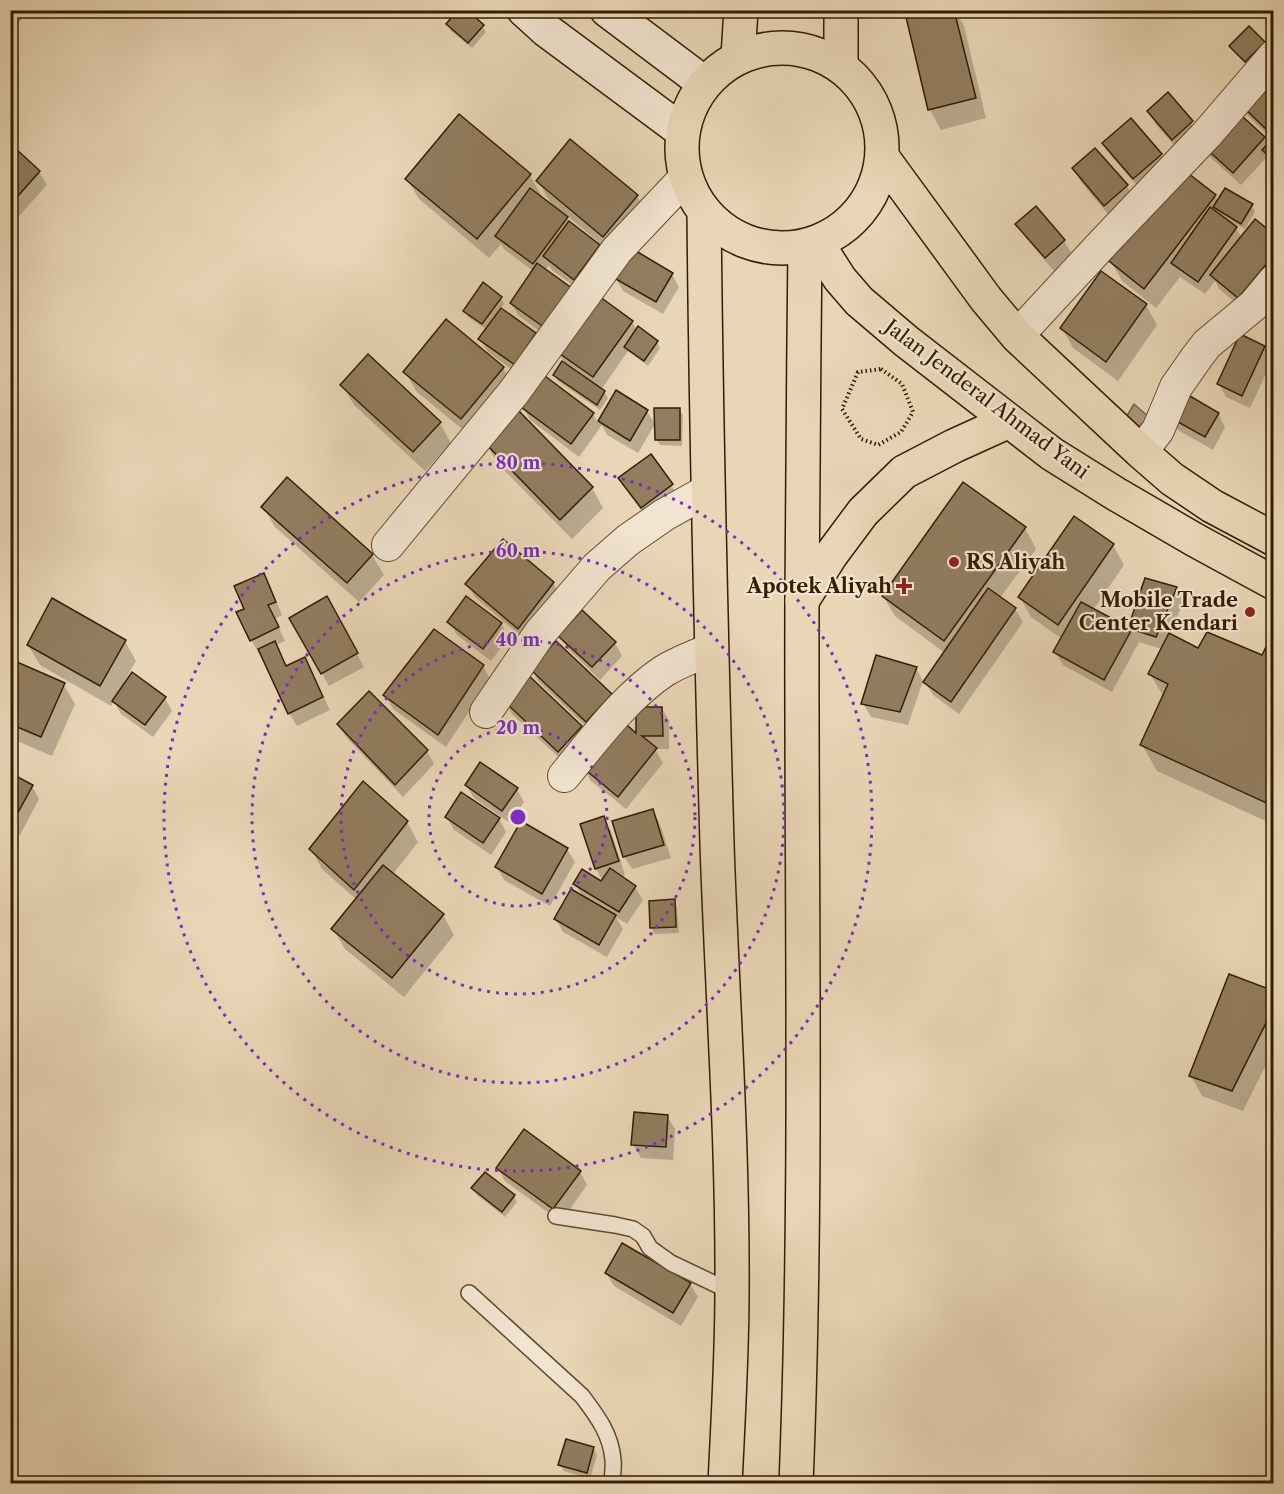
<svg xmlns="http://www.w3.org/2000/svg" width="1284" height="1494" viewBox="0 0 1284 1494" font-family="'Libre Caslon Text',serif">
  <rect width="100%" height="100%" fill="#e9d6b6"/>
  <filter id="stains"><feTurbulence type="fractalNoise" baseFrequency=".00333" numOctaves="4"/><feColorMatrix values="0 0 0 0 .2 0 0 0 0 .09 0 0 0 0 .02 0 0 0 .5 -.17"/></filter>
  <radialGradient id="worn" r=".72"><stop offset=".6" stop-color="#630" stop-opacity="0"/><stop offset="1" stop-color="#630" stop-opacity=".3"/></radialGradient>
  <polygon fill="#ab9778" stroke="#7b6648" stroke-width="1.5" points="1134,404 1159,426 1144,439 1123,422"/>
  <g fill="#0003">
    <polygon points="10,10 33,10 10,30"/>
    <polygon points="76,10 91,10 84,18"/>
    <polygon points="935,10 955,10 964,26 986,118 941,130 930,110 908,18"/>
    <polygon points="448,24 482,26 486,32 472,48 451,31"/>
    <polygon points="1264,43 1267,49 1249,67 1234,52 1231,46"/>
    <polygon points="1274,74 1274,168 1267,157 1241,185 1210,157 1203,144 1234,110 1264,138 1268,145 1273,140 1248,116 1240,103 1268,95 1261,82"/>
    <polygon points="1149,111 1191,122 1199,135 1180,152 1156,125"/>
    <polygon points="1104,144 1161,155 1168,168 1142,191 1112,157"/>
    <polygon points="15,150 39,172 47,185 10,226 10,155"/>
    <polygon points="1095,150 1127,186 1134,199 1112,219 1081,182 1074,169"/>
    <polygon points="530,175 541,195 540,197 553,207 538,181 637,196 648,216 615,256 565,214 571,225 599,246 607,259 582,292 552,270 549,265 545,271 553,341 519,316 511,303 533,271 504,249 501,244 489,258 419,199 407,179"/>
    <polygon points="1215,196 1218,202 1251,205 1255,212 1245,229 1228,220 1227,222 1236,228 1242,238 1274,236 1274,277 1246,311 1219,289 1215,281 1205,294 1180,277 1156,308 1122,281 1111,261"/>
    <polygon points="1035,208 1064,241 1072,254 1054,271 1025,237 1017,224"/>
    <polygon points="672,274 679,287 663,314 623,291 616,278"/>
    <polygon points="10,281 18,294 10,301"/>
    <polygon points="501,298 504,304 500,309 535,334 543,347 522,377 488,352 480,339 487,330 468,317 465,311"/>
    <polygon points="1146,305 1157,325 1118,381 1073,348 1062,328"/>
    <polygon points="632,322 637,330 657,342 660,348 648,366 628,351 601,390 604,392 608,398 600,410 558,381 555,375 567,367 558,351"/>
    <polygon points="1241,336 1264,347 1272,361 1250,408 1226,397 1219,384"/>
    <polygon points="503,368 514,388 473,438 417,392 405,372"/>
    <polygon points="342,385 440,423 451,443 425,471 354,405"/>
    <polygon points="617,392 647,411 655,424 638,453 607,435 602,425 579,457 530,420 523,407 593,414 598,423"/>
    <polygon points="679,409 683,415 682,446 660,445 656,439"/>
    <polygon points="1218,414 1225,427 1213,450 1178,430 1171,417"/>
    <polygon points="486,443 592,488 603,508 572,539 497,463"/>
    <polygon points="620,478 671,485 679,498 649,521 628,492"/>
    <polygon points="263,507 372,555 384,575 359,602 275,527"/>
    <polygon points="1025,528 1036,549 1000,598 1015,609 1023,622 959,714 933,695 925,682 945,653 895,616 883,596"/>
    <polygon points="1113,545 1124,565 1093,610 1129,630 1176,588 1184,601 1169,635 1198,650 1263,657 1274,634 1274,825 1157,771 1142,745 1164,697 1150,674 1162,649 1139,642 1112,692 1063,665 1055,652 1062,639 1031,617 1020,597"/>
    <polygon points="263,575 271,588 282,615 275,619 285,641 276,645 287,667 312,672 330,710 297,726 289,713 261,652 259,653 251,640 246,609"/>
    <polygon points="553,583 561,596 526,641 475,597 467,584"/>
    <polygon points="334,611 364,667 329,686 291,618"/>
    <polygon points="449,622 501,624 509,637 491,661 457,635"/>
    <polygon points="560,636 615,643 622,656 600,680 568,649"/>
    <polygon points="125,641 136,661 124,682 165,698 172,711 153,737 121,714 114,701 111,706 40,665 28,645"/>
    <polygon points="10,660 63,684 75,704 52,756 10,738"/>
    <polygon points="483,666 490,679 446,747 393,709 385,695"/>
    <polygon points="916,668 923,681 908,725 871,717 863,703"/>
    <polygon points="532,669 610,695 618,708 594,734 539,682"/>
    <polygon points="527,676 581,727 589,740 566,764 512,714 505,700"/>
    <polygon points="662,708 669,721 669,749 655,749 663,763 626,809 591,781 583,767 638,736"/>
    <polygon points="338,724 427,751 434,764 403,797 346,737"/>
    <polygon points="10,774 32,786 39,799 10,854"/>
    <polygon points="466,785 517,789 524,802 510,823 474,798"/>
    <polygon points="653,810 660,824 671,858 632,869 624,856"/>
    <polygon points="447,817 499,819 506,832 491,855 454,830"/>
    <polygon points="603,818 611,831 625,875 620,877 635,887 643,900 627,924 616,917 623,929 607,957 563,932 556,919 583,897 575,884 602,883 603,881 596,869 582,825"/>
    <polygon points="407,822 418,842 393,874 443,915 454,935 404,997 345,949 333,929 357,900 322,869 311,849"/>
    <polygon points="567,849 575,862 550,906 504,880 497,867"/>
    <polygon points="674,901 677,907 679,933 655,934 651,928 650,902"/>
    <polygon points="1274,993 1274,1049 1243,1111 1202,1096 1191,1076"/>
    <polygon points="667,1116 675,1129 673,1160 641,1158 633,1144"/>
    <polygon points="498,1168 580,1172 587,1185 561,1222 505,1181"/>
    <polygon points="473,1189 514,1196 517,1202 505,1217 477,1195"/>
    <polygon points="606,1273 690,1284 698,1297 681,1326 614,1286"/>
    <polygon points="593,1448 597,1455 590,1479 564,1471 560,1465"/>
  </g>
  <g fill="#927d5f" stroke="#341d00" stroke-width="1.5">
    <polygon points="458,10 467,10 484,25 468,43 446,24"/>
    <polygon points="929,10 954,10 976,98 928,110 906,17"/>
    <polygon points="1249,26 1265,42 1245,62 1229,46"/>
    <polygon points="1274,72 1274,96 1259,82"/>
    <polygon points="1257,83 1274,99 1274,126 1268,131 1238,102"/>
    <polygon points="1168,92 1193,121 1172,140 1147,111"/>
    <polygon points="1233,108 1265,137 1233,173 1201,144"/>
    <polygon points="459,114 531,174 477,239 405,179"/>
    <polygon points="1131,118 1162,154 1133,179 1102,143"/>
    <polygon points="1274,137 1274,161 1262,150"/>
    <polygon points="570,139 638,195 603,237 536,181"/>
    <polygon points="15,148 40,171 10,205 10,153"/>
    <polygon points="1095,148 1128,185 1104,206 1072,168"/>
    <polygon points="1180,167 1216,195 1144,289 1109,261"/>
    <polygon points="530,188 568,217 533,264 495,236"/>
    <polygon points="1225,188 1253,204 1241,224 1213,207"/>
    <polygon points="1036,206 1065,240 1045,258 1015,224"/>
    <polygon points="1210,207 1237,227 1198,282 1171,263"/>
    <polygon points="1255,219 1274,234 1274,255 1238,298 1210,275"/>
    <polygon points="569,221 600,245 574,280 543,256"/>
    <polygon points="631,248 673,273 656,302 614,278"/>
    <polygon points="537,263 573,289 545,328 510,303"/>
    <polygon points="1101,271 1147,304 1106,362 1060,328"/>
    <polygon points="483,282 502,297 482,324 463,311"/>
    <polygon points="596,294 633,321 593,377 556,351"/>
    <polygon points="501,308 536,333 515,365 478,339"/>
    <polygon points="446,319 504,367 461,419 403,372"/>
    <polygon points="638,326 658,341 644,361 624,347"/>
    <polygon points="1240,334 1265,346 1242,396 1217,384"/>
    <polygon points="368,354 441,422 413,452 340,385"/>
    <polygon points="562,361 605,391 597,405 553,375"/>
    <polygon points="545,376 594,413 571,444 521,407"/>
    <polygon points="616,390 648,410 630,441 598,421"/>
    <polygon points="1183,392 1219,413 1205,437 1169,417"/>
    <polygon points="654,408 680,408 680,440 655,440"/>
    <polygon points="517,409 593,487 560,520 484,442"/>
    <polygon points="651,454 673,484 641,508 618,478"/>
    <polygon points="287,477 373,554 347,583 261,507"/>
    <polygon points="963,482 1026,527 944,641 882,596"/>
    <polygon points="1074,516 1114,544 1058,625 1018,597"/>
    <polygon points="503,539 554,582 518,629 465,584"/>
    <polygon points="264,573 276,602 268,605 279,627 250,641 236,612 244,609 234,586"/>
    <polygon points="1145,578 1177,587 1156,637 1128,628"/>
    <polygon points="988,588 1016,608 951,702 923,682"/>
    <polygon points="327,596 358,653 321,674 289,618"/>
    <polygon points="466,596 502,623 483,649 447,622"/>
    <polygon points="52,598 126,640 100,686 27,645"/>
    <polygon points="1081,602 1132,629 1104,680 1053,652"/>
    <polygon points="582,610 616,642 592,667 558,636"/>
    <polygon points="434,629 484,665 438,735 383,695"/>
    <polygon points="1274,631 1274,805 1273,806 1140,745 1168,684 1148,674 1169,633 1198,648 1207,632 1262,655"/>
    <polygon points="275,641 286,666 305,657 323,697 288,714 258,649"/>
    <polygon points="556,641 612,694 586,722 530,669"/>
    <polygon points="876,655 917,667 900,712 861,704"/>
    <polygon points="10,659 65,683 41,737 10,724"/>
    <polygon points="132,672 166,697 145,725 112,701"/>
    <polygon points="527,674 582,726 558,752 503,700"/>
    <polygon points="369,691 428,750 395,785 337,724"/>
    <polygon points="636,707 662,707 663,736 642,736 657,748 618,797 582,767 620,719 636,733"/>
    <polygon points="480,762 518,788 502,811 465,785"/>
    <polygon points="10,773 33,785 10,827"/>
    <polygon points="363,781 408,821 354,890 309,849"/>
    <polygon points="461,792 500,818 483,843 445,817"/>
    <polygon points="653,809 664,845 623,857 612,821"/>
    <polygon points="604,816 619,861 595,869 580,824"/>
    <polygon points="521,821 568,848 542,894 495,867"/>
    <polygon points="383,865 444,914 392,978 331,929"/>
    <polygon points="610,868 636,886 619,912 573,884 582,869 601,881"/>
    <polygon points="571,889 616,915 599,945 554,919"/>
    <polygon points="675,899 676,927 650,928 649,901"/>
    <polygon points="1229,974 1274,991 1274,1007 1232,1091 1189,1076"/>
    <polygon points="634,1112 668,1115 666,1147 631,1145"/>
    <polygon points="524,1129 581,1171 553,1209 496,1168"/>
    <polygon points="485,1172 515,1195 502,1212 471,1188"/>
    <polygon points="622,1243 691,1283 673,1313 605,1273"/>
    <polygon points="566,1439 594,1447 587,1473 558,1465"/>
  </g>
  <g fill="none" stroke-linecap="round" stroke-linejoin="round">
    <defs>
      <g id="lane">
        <polyline points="556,1216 615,1225 633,1229 643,1236 650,1248 671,1263 732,1292"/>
        <path d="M 469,1293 L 582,1396 C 597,1416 611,1434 613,1460 C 614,1467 612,1476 612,1484"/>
      </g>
      <g id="street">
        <polyline points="1017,336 1104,242 1207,134 1274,56"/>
        <polyline points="1141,452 1158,430 1176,387 1197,357 1207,344 1254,305 1274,281"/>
        <polyline points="388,545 514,392 617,250 686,177"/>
        <polyline points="486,712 540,633 597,567 628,540 664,515 707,491"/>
        <path d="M 564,776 C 593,741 626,696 664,671 C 678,662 696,656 711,649"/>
      </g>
      <g id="secondary">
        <polyline points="524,10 546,30 682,131"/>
        <polyline points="607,10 704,83"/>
      </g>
      <g id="highway">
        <polyline points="841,10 841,64"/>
        <circle cx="782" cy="148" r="100"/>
        <polyline points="738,56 741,10"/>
        <polyline points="883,158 986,299 1017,336 1141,452 1172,479 1212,506 1274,539"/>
        <path d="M 704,211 C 706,422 711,633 717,844 C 722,993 733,1142 732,1292 C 732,1356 728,1420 725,1484"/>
        <polyline points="817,243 840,279 859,301 906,341 1052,454 1116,494 1195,540 1274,583"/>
        <polyline points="802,601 831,555 863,512 904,472 954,446 1009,421"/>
        <path d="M 796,1484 C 808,1189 801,895 802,600 C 802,482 804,364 805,246"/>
      </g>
    </defs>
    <use href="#lane" stroke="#614b2e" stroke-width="18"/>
    <use href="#street" stroke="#614b2e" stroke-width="34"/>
    <use href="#secondary" stroke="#341d00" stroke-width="36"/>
    <use href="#highway" stroke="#341d00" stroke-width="36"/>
    <polygon stroke="#341d00" stroke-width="4" stroke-dasharray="1.5 3" stroke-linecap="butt" points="881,369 902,384 913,412 901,432 878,445 861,439 842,409 858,372"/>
    <use href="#lane" stroke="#f1e4d0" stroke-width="15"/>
    <use href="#street" stroke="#f1e4d0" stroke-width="32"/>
    <use href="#secondary" stroke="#f1e4d0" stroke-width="33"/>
    <use href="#highway" stroke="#e9d6b6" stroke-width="33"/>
  </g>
  <g fill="none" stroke="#7b2cbf" stroke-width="3" stroke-dasharray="3 6">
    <circle cx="518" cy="817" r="89"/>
    <circle cx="518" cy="817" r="177"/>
    <circle cx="518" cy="817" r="266"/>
    <circle cx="518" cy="817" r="354"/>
  </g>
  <g fill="#8f2418" stroke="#f1e4d0" stroke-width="2">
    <circle cx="954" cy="562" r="6"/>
    <path d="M901 577h6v6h6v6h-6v6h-6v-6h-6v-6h6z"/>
    <circle cx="1250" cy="612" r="6"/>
  </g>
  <g text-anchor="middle" stroke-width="4.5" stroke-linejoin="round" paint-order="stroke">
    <g font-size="20" fill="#341d00" stroke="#f1e4d0">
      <text transform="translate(987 399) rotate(37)" y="7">Jalan Jenderal Ahmad Yani</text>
    </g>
    <g font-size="20" font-weight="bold" fill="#341d00" stroke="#f1e4d0" text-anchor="end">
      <text x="966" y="569" text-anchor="start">RS Aliyah</text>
      <text x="892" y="593">Apotek Aliyah</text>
      <text x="1238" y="607">Mobile Trade<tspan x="1238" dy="23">Center Kendari</tspan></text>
    </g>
  </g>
  <circle cx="518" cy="817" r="9" fill="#7b2cbf" stroke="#f1e4d0" stroke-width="3"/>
  <g font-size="18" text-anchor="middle" font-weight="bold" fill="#7b2cbf" stroke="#f1e4d0" stroke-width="4.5" stroke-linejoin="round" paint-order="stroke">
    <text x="518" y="469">80 m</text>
    <text x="518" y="557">60 m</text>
    <text x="518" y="646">40 m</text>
    <text x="518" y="734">20 m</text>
  </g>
  <rect width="1284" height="1494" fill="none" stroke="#e9d6b6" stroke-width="36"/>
  <rect x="12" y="12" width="1260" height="1470" fill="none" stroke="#341d00" stroke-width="3"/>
  <rect x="18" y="18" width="1248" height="1458" fill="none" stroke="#341d00" stroke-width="1.5"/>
  <rect width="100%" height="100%" filter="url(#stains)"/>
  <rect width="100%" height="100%" fill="url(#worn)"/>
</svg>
